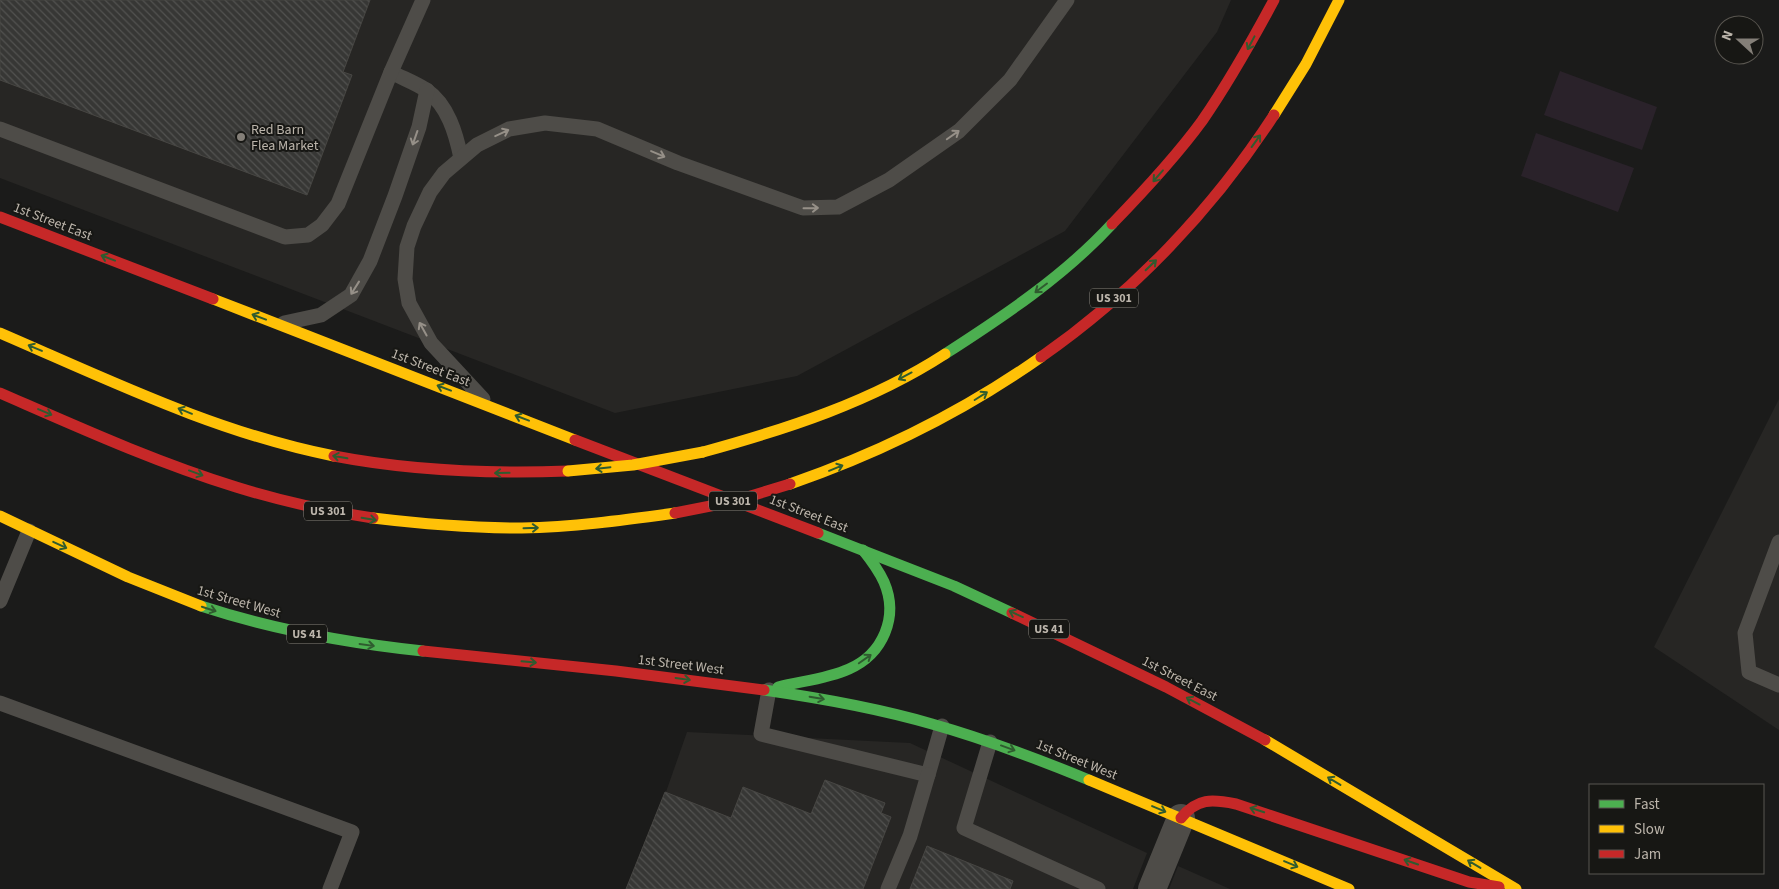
<svg xmlns="http://www.w3.org/2000/svg" width="1779" height="889" viewBox="0 0 1779 889" font-family="'Source Sans 3',sans-serif">
  <defs>
    <pattern id="building-back-hatch" width="6" height="6" patternUnits="userSpaceOnUse" patternTransform="scale(1.25)"><rect width="6" height="6" fill="#373735"/><path d="M-1 5l2 2M0 0l6 6M5-1l2 2" fill="none" stroke="#525250"/></pattern>
  </defs>
  <rect width="100%" height="100%" fill="#1b1b1a"/>
  <g fill="#272624">
    <polygon points="0,0 1231,0 1217,32 1065,231 797,376 615,413 0,178"/>
    <polygon points="1779,399 1779,730 1654,647"/>
    <polygon points="687,732 910,743 1147,853 1133,889 632,889"/>
    <polygon points="1178,866 1230,889 1169,889"/>
  </g>
  <g fill="#2a222a">
    <polygon points="1560,71 1657,107 1642,150 1544,115"/>
    <polygon points="1536,133 1634,168 1618,212 1521,176"/>
  </g>
  <g fill="url(#building-back-hatch)" stroke="#474643">
    <polygon points="0,0 370,0 343,72 352,75 307,195 0,80"/>
    <polygon points="825,780 885,803 881,813 891,817 863,889 626,889 665,792 731,818 743,787 811,814"/>
    <polygon points="927,846 1013,881 1010,889 910,889"/>
  </g>
  <g fill="none" stroke-linecap="round" stroke-linejoin="round">
    <g stroke="#4e4c48" stroke-width="15">
      <path d="M 391,72 C 402,78 416,83 426,90 C 448,105 456,134 461,158"/>
      <polyline points="0,129 285,237 308,235 322,225 338,204 391,72 423,0"/>
      <polyline points="284,323 321,315 351,295 370,261 395,196 419,127 427,90"/>
      <polyline points="483,399 431,343 409,303 405,279 407,247 414,226 430,192 444,173 477,145 509,129 545,123 597,129 678,163 803,208 838,207 889,180 959,131 1010,80 1067,0"/>
      <polyline points="1779,542 1745,633 1749,672 1779,685"/>
      <polyline points="0,601 29,531"/>
      <polyline points="769,690 761,734 928,775 942,726"/>
      <polyline points="0,703 352,832 330,889"/>
      <polyline points="990,742 964,828 1098,889"/>
      <polyline points="888,889 910,836 928,775"/>
    </g>
    <polyline stroke="#4e4c48" stroke-width="28" points="1152,889 1181,818"/>
    <g stroke="#4caf50" stroke-width="11">
      <path d="M 945,354 C 1004,316 1064,276 1112,224"/>
      <polyline points="818,533 954,586 1012,613"/>
      <path d="M 201,606 C 274,630 348,643 423,651"/>
      <path d="M 778,687 C 802,681 827,679 849,669 C 883,654 899,617 884,582 C 879,571 871,560 863,550"/>
      <path d="M 764,690 C 820,698 877,708 932,724 C 985,739 1038,759 1089,780"/>
    </g>
    <g stroke="#ffc107" stroke-width="11">
      <polyline points="1274,115 1306,64 1339,0"/>
      <polyline points="213,299 575,440"/>
      <path d="M 0,333 C 109,380 217,433 334,456"/>
      <path d="M 703,452 C 787,429 871,402 945,354"/>
      <path d="M 790,484 C 880,453 963,412 1041,357"/>
      <polyline points="0,516 128,577 201,606"/>
      <path d="M 373,518 C 423,524 472,528 522,528 C 574,527 624,520 675,513"/>
      <polyline points="1265,740 1516,889"/>
      <polyline points="1089,780 1349,889"/>
    </g>
    <g stroke="#c62828" stroke-width="11">
      <polyline points="0,217 213,299"/>
      <path d="M 1112,224 C 1144,191 1175,158 1202,121 C 1229,82 1252,41 1274,0"/>
      <path d="M 1041,357 C 1133,293 1213,209 1274,115"/>
      <path d="M 0,393 C 78,427 155,462 236,487 C 281,501 327,511 373,518"/>
      <polyline points="575,440 818,533"/>
      <path d="M 334,456 C 412,471 489,474 568,471"/>
      <polyline points="1012,613 1166,687 1265,740"/>
      <polyline points="423,651 616,671 764,690"/>
      <path d="M 1181,818 C 1197,798 1212,799 1236,804 L 1469,882 L 1499,887"/>
    </g>
    <polyline stroke="#ffc107" stroke-width="11" points="568,471 633,465 703,452"/>
    <polyline stroke="#c62828" stroke-width="11" points="675,513 731,502 790,484"/>
  </g>
  <defs><path id="oneway-shaft" d="M-6 0H5M1.5-3L5.5 0L1.5 3" fill="none" stroke-width="1.6" stroke-linecap="round" stroke-linejoin="round" transform="scale(1.25)"/></defs>
  <g stroke="#2f5b2f">
    <use href="#oneway-shaft" transform="translate(1251 43) rotate(118)"/>
    <use href="#oneway-shaft" transform="translate(1256 141) rotate(-54)"/>
    <use href="#oneway-shaft" transform="translate(1158 176) rotate(131)"/>
    <use href="#oneway-shaft" transform="translate(108 258) rotate(-159)"/>
    <use href="#oneway-shaft" transform="translate(1151 265) rotate(-44)"/>
    <use href="#oneway-shaft" transform="translate(1041 288) rotate(143)"/>
    <use href="#oneway-shaft" transform="translate(259 317) rotate(-159)"/>
    <use href="#oneway-shaft" transform="translate(35 348) rotate(-157)"/>
    <use href="#oneway-shaft" transform="translate(905 376) rotate(152)"/>
    <use href="#oneway-shaft" transform="translate(444 388) rotate(-159)"/>
    <use href="#oneway-shaft" transform="translate(981 396) rotate(-32)"/>
    <use href="#oneway-shaft" transform="translate(185 411) rotate(-158)"/>
    <use href="#oneway-shaft" transform="translate(45 412) rotate(23)"/>
    <use href="#oneway-shaft" transform="translate(522 418) rotate(-159)"/>
    <use href="#oneway-shaft" transform="translate(340 457) rotate(-170)"/>
    <use href="#oneway-shaft" transform="translate(603 468) rotate(174)"/>
    <use href="#oneway-shaft" transform="translate(836 468) rotate(-22)"/>
    <use href="#oneway-shaft" transform="translate(196 473) rotate(20)"/>
    <use href="#oneway-shaft" transform="translate(502 473) rotate(179)"/>
    <use href="#oneway-shaft" transform="translate(369 519) rotate(9)"/>
    <use href="#oneway-shaft" transform="translate(531 528) rotate(-2)"/>
    <use href="#oneway-shaft" transform="translate(60 545) rotate(25)"/>
    <use href="#oneway-shaft" transform="translate(209 609) rotate(18)"/>
    <use href="#oneway-shaft" transform="translate(1016 614) rotate(-156)"/>
    <use href="#oneway-shaft" transform="translate(367 645) rotate(8)"/>
    <use href="#oneway-shaft" transform="translate(865 659) rotate(-35)"/>
    <use href="#oneway-shaft" transform="translate(529 662) rotate(5)"/>
    <use href="#oneway-shaft" transform="translate(683 679) rotate(8)"/>
    <use href="#oneway-shaft" transform="translate(817 698) rotate(10)"/>
    <use href="#oneway-shaft" transform="translate(1193 701) rotate(-152)"/>
    <use href="#oneway-shaft" transform="translate(1008 748) rotate(20)"/>
    <use href="#oneway-shaft" transform="translate(1334 781) rotate(-149)"/>
    <use href="#oneway-shaft" transform="translate(1159 809) rotate(23)"/>
    <use href="#oneway-shaft" transform="translate(1257 810) rotate(-162)"/>
    <use href="#oneway-shaft" transform="translate(1411 862) rotate(-161)"/>
    <use href="#oneway-shaft" transform="translate(1291 864) rotate(23)"/>
    <use href="#oneway-shaft" transform="translate(1474 864) rotate(-149)"/>
  </g>
  <g stroke="#969088">
    <use href="#oneway-shaft" transform="translate(502 133) rotate(-25)"/>
    <use href="#oneway-shaft" transform="translate(953 135) rotate(-35)"/>
    <use href="#oneway-shaft" transform="translate(415 138) rotate(109)"/>
    <use href="#oneway-shaft" transform="translate(658 154) rotate(23)"/>
    <use href="#oneway-shaft" transform="translate(811 208) rotate(-1)"/>
    <use href="#oneway-shaft" transform="translate(355 288) rotate(122)"/>
    <use href="#oneway-shaft" transform="translate(423 329) rotate(-119)"/>
  </g>
  <circle fill="#847f78" stroke="#171714" stroke-width="2" cx="241" cy="137" r="5"/>
  <g text-anchor="middle" stroke-width="4" stroke-linejoin="round" paint-order="stroke">
    <g fill="#171714" stroke="#8a867e" stroke-width="1">
      <rect x="1090" y="288.5" width="48" height="19" rx="4"/>
      <rect x="709" y="491.5" width="48" height="19" rx="4"/>
      <rect x="304" y="501.5" width="48" height="19" rx="4"/>
      <rect x="1029" y="619.5" width="40" height="19" rx="4"/>
      <rect x="287" y="624.5" width="40" height="19" rx="4"/>
    </g>
    <g font-size="12" font-weight="bold" fill="#bcb5ab">
      <text x="1114" y="302">US 301</text>
      <text x="733" y="505">US 301</text>
      <text x="328" y="515">US 301</text>
      <text x="1049" y="633">US 41</text>
      <text x="307" y="638">US 41</text>
    </g>
    <g font-size="14" fill="#bcb5ab" stroke="#171714" text-anchor="start">
      <text x="251" y="134">Red Barn<tspan x="251" dy="16">Flea Market</tspan></text>
    </g>
    <g font-size="14" fill="#bcb5ab" stroke="#171714">
      <text transform="translate(53 221) rotate(21)" y="5">1st Street East</text>
      <text transform="translate(431 367) rotate(21)" y="5">1st Street East</text>
      <text transform="translate(809 513) rotate(21)" y="5">1st Street East</text>
      <text transform="translate(239 601) rotate(16)" y="5">1st Street West</text>
      <text transform="translate(681 664) rotate(7)" y="5">1st Street West</text>
      <text transform="translate(1180 678) rotate(27)" y="5">1st Street East</text>
      <text transform="translate(1077 759) rotate(22)" y="5">1st Street West</text>
    </g>
  </g>
  <rect x="1589" y="784" width="175" height="90" fill="#171714" stroke="#595650"/>
  <rect x="1599" y="800" width="25" height="8" fill="#4caf50" stroke="#595650"/>
  <text x="1634" y="809" font-size="15" fill="#bcb5ab">Fast</text>
  <rect x="1599" y="825" width="25" height="8" fill="#ffc107" stroke="#595650"/>
  <text x="1634" y="834" font-size="15" fill="#bcb5ab">Slow</text>
  <rect x="1599" y="850" width="25" height="8" fill="#c62828" stroke="#595650"/>
  <text x="1634" y="859" font-size="15" fill="#bcb5ab">Jam</text>
  <g transform="translate(1739 40) rotate(291)"><circle r="24" fill="#171714" stroke="#595650"/>
  <path d="M0-4L9 19L0 12L-9 19Z" fill="#847f78"/>
  <text y="-8" font-size="14" font-weight="bold" text-anchor="middle" fill="#bcb5ab">N</text>
  </g>
</svg>
